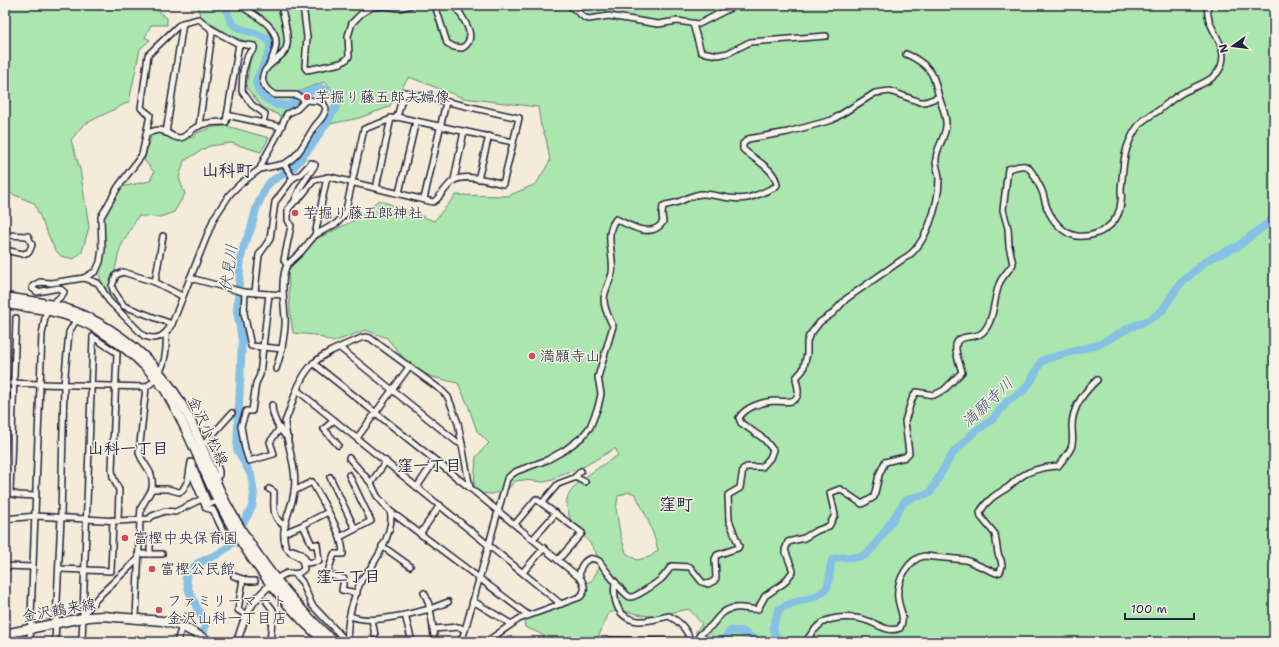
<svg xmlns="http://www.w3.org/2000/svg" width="1279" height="647" viewBox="0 0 1279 647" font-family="'Shantell Sans','Klee One',sans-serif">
  <rect width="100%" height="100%" fill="#f4ebd9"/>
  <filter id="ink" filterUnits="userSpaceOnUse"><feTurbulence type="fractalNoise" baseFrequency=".025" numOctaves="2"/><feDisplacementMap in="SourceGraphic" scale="8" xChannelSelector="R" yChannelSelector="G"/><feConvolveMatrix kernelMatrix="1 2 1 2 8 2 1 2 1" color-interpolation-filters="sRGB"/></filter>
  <g filter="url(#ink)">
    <g fill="#aae6ad" stroke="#668474" fill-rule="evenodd">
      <polygon points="5,5 150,5 167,18 167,25 151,25 145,37 150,40 140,49 129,102 83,125 71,140 80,169 89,227 82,252 74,259 61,256 55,250 34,203 5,191"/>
      <path d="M 198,5 L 1274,5 L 1274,642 L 697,642 L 696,631 L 702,624 L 689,609 C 677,611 664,615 652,616 C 637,616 623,607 609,613 L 596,642 L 549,642 L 541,634 L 525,627 L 524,621 L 526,618 L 584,596 L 587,583 C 592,581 593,579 595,575 C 608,555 583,537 572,523 C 569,518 566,505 567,499 C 571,483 605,464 618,455 L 616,449 L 614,449 L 583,467 L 559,475 L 553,480 L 544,482 L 523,480 L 515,481 L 507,490 L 491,494 L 480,493 L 474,485 L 476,457 L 489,443 L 477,431 L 468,405 L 458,383 L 432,377 L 418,370 L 405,360 L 387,338 L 366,330 L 333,342 L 315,335 L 293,333 L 290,313 L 288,270 L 318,238 L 351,222 L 379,200 L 434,221 L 456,195 L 508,196 L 536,184 L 550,161 L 546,138 L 541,126 L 538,107 L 463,98 L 409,77 L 389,107 L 359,118 L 330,124 L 341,97 L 324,82 L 297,92 L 281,116 L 262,107 L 246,87 L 250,60 L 257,45 L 233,37 L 200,17 ZM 629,492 L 635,494 C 645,512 653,530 658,550 L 650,557 L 637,560 L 626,553 L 620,533 L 616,509 L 618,496 Z"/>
      <polygon points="227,126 269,138 261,152 231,143 209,146 184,161 179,178 185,194 174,212 160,217 138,216 120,248 110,291 127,313 124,314 110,300 101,284 99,271 104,256 102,217 120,187 150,181 154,172 144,160 151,136 161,132 175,139 195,137 196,133 214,127"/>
    </g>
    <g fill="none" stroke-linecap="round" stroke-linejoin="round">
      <g stroke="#86c1e5" stroke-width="8">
        <path d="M 200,642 L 204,632 L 205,624 L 189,591 L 186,578 L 187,574 L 198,563 L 218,554 L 227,548 L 233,542 L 252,507 L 254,494 L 251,475 L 237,449 L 242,340 L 237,311 L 241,257 L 244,245 L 251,229 L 256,209 L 265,189 L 270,182 L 294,167 L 313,144 L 335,109 L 336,103 L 336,98 L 333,93 L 321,88 L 303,94 L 293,103 L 287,106 L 277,105 L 265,98 L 259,91 L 256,81 L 270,51 L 270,41 C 252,25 230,39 226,5"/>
        <polyline points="725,642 725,638 730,631 742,631 758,642"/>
        <path d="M 775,642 L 776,637 L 773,627 L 779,609 C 784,607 788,605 793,603 C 804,599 820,598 827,587 C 831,580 829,568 832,560 C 843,554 853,560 863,556 C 874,552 897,512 905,501 L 912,498 L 930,493 L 949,459 L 956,450 L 974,432 L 992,420 L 1008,401 L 1023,391 L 1031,381 L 1041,362 L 1046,359 L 1100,344 L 1131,327 L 1149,320 L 1161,312 L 1179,285 L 1207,260 L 1238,246 L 1274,218"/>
      </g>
      <defs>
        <g id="minor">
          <path d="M 240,5 C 253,15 278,25 276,44 C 276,51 272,59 269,65"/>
          <path d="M 281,5 C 283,16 289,34 287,45 C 285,60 259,64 263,82 C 265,89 269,92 275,95 L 296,95 L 306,100 L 318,101 L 323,103 L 326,108 C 325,116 320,120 315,126 C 305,141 300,156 284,164"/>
          <polyline points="303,5 307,37 305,67 307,70 341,63 347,59 349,56 348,36 352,23 362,13 372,7 385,6 399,8 411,5"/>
          <path d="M 435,5 L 447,43 L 454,47 L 462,48 C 480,38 462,18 455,5"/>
          <polyline points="569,5 585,18 589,19 609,16 658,24 677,21 699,24 736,5"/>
          <polyline points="693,24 701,52 718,55 728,53 750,42 826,36"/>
          <polyline points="239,44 254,46 254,49 248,55 243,71 242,91 252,105 265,114 263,123"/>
          <path d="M 227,115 L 281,127 C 275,142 265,154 260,169"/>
          <polyline points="199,126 212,34 211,29"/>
          <polyline points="281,127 287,114 297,109 306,100"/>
          <polyline points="166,133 183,23"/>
          <polyline points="478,179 489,136"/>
          <polyline points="454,180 464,131"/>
          <polyline points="376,188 391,118"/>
          <polyline points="399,193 416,121"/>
          <polyline points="424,199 446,102"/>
          <polyline points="5,235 28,236 32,245 29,252 23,254 5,250"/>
          <polyline points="315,235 327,177"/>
          <polyline points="287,265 301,252 315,235 337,223 345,214 364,129 397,117 513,142"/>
          <path d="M 84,278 L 98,283 L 109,301 L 144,336 C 158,341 165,336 172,324 L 214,218 L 230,194 L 240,184 L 260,169 L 284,164 L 293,178 L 301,174 L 311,163 L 315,165 L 301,186 L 295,200"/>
          <polyline points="190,278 243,292 283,295"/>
          <polyline points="155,282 163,236"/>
          <polyline points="245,292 244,313 251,346 263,347 260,375 256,383 252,411 246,411 241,426 245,449 249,461 274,454 270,442 280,428"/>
          <polyline points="255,292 259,255 270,239 275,202 293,178"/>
          <polyline points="269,294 263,347 282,349 276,369"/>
          <polyline points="172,324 124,306 113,290 112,286 116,275 123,272 155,282 182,296"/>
          <path d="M 166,333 C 167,348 165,367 155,379 C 153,382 149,385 146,387 L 139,453 C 145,469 154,469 152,489 L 168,489 L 179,492 L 182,491 L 188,481 L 191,462"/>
          <polyline points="93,337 117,353 112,469 113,477 119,490 118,521"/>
          <polyline points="340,348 457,442 462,444"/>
          <path d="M 282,349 C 283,339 286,328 285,318 C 284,302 280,279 287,265 L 284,260 L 291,226 L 288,220 L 288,209 L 295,201 L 298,200 L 314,180 L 330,177 L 433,202 L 436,200 C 442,194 447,186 453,181 C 464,173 491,181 503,184 L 519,118 L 404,92 L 397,117"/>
          <polyline points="313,363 470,488"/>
          <polyline points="5,383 146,387"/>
          <polyline points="297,390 561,604"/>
          <path d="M 272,405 C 272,416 279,431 288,438"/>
          <polyline points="334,420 324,429 338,445"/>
          <polyline points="357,438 409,367"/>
          <polyline points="207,440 219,471 219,475 215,478"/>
          <polyline points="206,442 232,413"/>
          <polyline points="349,458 371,483 377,496 390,511 528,615"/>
          <polyline points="192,463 208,503 210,504 218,501"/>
          <polyline points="190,470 206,508 213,510 225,535"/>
          <polyline points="330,477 355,529"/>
          <polyline points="575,477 585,482"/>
          <polyline points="371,483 386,461"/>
          <polyline points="417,487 435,460"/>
          <path d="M 269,489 L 274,492 C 274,506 271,518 285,526"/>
          <path d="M 294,491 L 312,482 C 322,501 343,533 343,554 L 334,554 L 327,574 L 344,579 L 342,590 L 357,593"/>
          <polyline points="5,492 18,495 36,496"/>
          <polyline points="10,493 16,318"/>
          <polyline points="542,503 558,484 574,478 581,471"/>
          <polyline points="5,519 36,516 118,521 149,519 152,516 165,511 175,512 202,499"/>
          <polyline points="515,524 536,499 582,533 558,560"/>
          <polyline points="303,525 328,512"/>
          <path d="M 284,533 L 303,525 L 312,545 L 317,544 L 319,561 L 307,563 C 304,555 300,552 292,550 L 290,552"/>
          <polyline points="420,534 440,505"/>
          <polyline points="340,537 371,521 349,475"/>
          <polyline points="533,539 556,513"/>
          <polyline points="382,546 410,566"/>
          <polyline points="138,554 162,554"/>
          <polyline points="150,554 150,539"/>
          <polyline points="5,566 33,567"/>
          <polyline points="59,569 111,571 113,520"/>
          <polyline points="523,572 544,548"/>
          <polyline points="295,574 302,582 312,605 347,642"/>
          <polyline points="234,576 248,581 255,581"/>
          <path d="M 580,578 C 578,567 587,553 599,561 C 604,568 624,595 630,597 C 635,598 655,584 660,580 C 665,576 668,570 672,566 L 690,567 L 702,582 L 708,584 L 714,581 L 716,578 L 715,559 L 717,555 L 738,548 L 739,546 L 729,520 L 728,495 L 740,488 L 743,469 L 747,467 L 762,467 L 770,458 L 773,450 L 764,439 L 741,423 L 739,418 C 745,407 762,402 774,401 C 782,401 797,405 798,393 C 799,389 796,383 796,378 L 803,370 L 807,354 L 807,342 L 809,336 L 820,322 L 832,314 L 846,299 L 903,259 C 926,248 939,203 939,179 C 939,172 935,165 936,158 C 937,147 945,138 946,126 C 947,116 942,107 939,97 C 934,80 935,72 919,61 C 915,58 911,56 906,54"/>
          <polyline points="243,579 238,610 246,615"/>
          <path d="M 274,581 C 277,578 284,574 288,573 C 296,573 297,576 304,569 L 302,560 C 296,554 287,553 285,544 C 280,526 292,509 294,492 C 298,468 286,445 285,422 C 293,403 298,377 314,363 C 326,351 346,345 361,338 L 366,337 L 370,338 L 441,390 L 448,397 L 458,423 L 470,488 L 581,579 C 585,586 586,591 580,597 L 519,619 L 486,642"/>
          <path d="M 615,582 C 613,599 616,618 638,621 C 648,622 659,618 669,616 C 679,621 688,630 690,641"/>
          <path d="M 424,593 C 432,605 432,628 435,642"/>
          <polyline points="473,601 511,624"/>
          <polyline points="267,602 273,610 270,642"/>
          <polyline points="84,613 101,594 138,559"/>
          <path d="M 350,616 C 369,623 386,618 405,615"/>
          <polyline points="136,619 140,520 141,508 152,489"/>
          <polyline points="372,620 375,635"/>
          <polyline points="433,629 459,627 465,630 461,642"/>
          <path d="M 465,630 L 507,479 L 511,475 L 517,471 L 547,460 L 565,450 L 582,437 L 590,427 L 598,407 L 601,394 L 598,377 L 613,326 C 609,318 604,309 604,300 C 604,291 610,282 612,273 C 615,255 603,235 616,219 C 631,226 651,239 663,222 L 662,214 L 663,206 C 668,204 673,204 678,202 C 687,199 695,193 704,194 C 719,195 732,201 747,198 C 757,196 766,191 775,187 L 777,185 C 775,168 754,160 743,149 L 743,144 L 748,139 L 788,132 L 832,120 L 875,93 L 890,91 L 920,102 L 925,102 L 939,97"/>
          <path d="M 30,642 L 42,334 C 44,327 44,317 47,311 C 50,303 61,299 64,292 L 59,288 L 37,292 L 32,288 L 33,286 L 40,282 L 51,283 L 71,280 L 84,278 L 96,271 L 100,262 L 102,249 L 101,217 L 118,187 L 142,155 L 150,115 L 141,108 L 148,55 L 178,26 L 183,23 L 199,19 L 211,29 L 239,44 L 226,122 C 216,122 204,122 195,128 C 189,131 187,137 180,138 C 172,138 166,130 159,130 C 155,130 151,132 147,133"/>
          <polyline points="55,642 61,517 64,385 69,332 77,319"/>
          <polyline points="82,642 93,337"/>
          <polyline points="177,642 182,626"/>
          <path d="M 348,642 C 346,623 353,599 361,581 C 363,576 368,571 372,566 C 380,554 395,526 390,511"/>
          <polyline points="412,642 405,615 430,609 448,602"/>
          <polyline points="608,642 610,640 690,642"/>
          <path d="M 696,642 C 698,634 705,631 711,626 C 718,618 723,609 735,608 C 743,607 750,610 758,609 L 765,596 L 784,583 L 793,571 L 785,550 L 788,542 L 804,538 L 816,531 L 829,526 L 835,515 L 830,493 L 840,489 L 862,504 L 874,497 L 879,475 L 885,462 L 905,457 L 909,453 L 905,421 L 912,399 L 916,392 L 934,395 L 944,390 L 962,372 C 960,364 953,349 957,342 C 962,334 977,339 983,332 C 995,320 993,298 1000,282 C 1003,276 1009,270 1013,264 L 1009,246 L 1008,228 L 1003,210 L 1008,169 C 1013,168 1020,165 1025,166 C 1031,168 1032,173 1035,177 C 1037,182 1040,186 1042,191 C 1044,196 1045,203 1047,208 C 1052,220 1063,234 1077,236 C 1099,238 1120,224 1121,201 C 1122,197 1121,193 1121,189 C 1123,172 1123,153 1131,138 C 1138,123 1144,119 1158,111 C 1166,105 1173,98 1182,93 C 1195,86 1216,81 1221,66 C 1230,44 1204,28 1208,6 L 1210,5"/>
          <path d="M 806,642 C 810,635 815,628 822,623 C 833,616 856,616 868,621 C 879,625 889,633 900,628 C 906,617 899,609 898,598 C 896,582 908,559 924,556 L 966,560 L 996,573 L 1000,572 L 1002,566 L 1001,560 L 998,554 L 995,534 L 981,517 L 980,512 C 987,500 995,495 1007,488 C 1012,484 1017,479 1022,476 C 1032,469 1046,467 1058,466 C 1062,461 1068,454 1071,448 C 1074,441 1072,434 1072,426 C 1072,408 1084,392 1097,380"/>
        </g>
        <path id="tertiary" d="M 237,642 C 246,613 248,605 271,584"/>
        <g id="primary">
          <path d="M 5,297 C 25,300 45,302 64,308 C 117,325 162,365 187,414 C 203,443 211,476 227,505 C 255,557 291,602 334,642"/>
          <path d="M 5,304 C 28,307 54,310 76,319 C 107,331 145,361 165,390 C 168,395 171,402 175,408 C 191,438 203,470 218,501 C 245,554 281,603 325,642"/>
          <polyline points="5,634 72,620 89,617 103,616 162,621 182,626 210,642"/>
        </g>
      </defs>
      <use href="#minor" stroke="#22223b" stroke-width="8"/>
      <use href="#tertiary" stroke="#22223b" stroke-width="9"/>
      <use href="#primary" stroke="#22223b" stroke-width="11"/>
      <use href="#minor" stroke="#f7f3e8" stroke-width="5"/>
      <use href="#tertiary" stroke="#f7f3e8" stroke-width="6"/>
      <use href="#primary" stroke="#f7f3e8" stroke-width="8"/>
    </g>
  </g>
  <g fill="#d1495b" stroke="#f7f3e8" stroke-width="1.5">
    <circle cx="307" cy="97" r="4"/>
    <circle cx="295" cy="213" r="4"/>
    <circle cx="532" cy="356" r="4"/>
    <circle cx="125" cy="538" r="4"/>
    <circle cx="152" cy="569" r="4"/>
    <circle cx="159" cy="610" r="4"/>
  </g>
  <g text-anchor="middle" stroke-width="3" stroke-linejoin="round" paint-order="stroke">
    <g font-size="15" fill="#22223b" stroke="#f7f3e8" text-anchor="start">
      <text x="315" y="102">芋掘り藤五郎夫婦像</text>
      <text x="303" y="218">芋掘り藤五郎神社</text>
      <text x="540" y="361">満願寺山</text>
      <text x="133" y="543">富樫中央保育園</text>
      <text x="160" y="574">富樫公民館</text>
      <text x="167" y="606">ファミリーマート<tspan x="167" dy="17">金沢山科一丁目店</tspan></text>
    </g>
    <g font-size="15" fill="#22223b" stroke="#f7f3e8">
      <text transform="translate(208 431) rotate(65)" y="5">金沢小松線</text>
      <text transform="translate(59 610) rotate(-10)" y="5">金沢鶴来線</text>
    </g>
    <g font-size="16" font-style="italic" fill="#40526e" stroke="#f7f3e8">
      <text transform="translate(228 268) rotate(-82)" y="6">伏見川</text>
      <text transform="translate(987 402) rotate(-43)" y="6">満願寺川</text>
    </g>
    <g font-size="16" font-weight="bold" fill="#22223b" stroke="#f7f3e8">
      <text x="128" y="454">山科一丁目</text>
      <text x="429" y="471">窪一丁目</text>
      <text x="348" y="582">窪二丁目</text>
    </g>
    <g font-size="17" font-weight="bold" fill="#22223b" stroke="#f7f3e8">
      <text x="227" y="176">山科町</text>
      <text x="676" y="510">窪町</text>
    </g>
  </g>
  <rect width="1279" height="647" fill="none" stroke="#f7f3e8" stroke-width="20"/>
  <rect x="10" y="10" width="1259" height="627" fill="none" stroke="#22223b" stroke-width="1.5" filter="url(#ink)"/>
  <g transform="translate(1233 46) rotate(256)" stroke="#f7f3e8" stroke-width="3" paint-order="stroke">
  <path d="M0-3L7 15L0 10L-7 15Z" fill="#22223b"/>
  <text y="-6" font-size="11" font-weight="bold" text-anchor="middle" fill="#22223b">N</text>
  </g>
  <path d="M1125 613v6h69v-6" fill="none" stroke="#22223b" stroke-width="2"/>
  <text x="1131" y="613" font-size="12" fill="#22223b" stroke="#f7f3e8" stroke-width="3" paint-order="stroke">100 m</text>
</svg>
